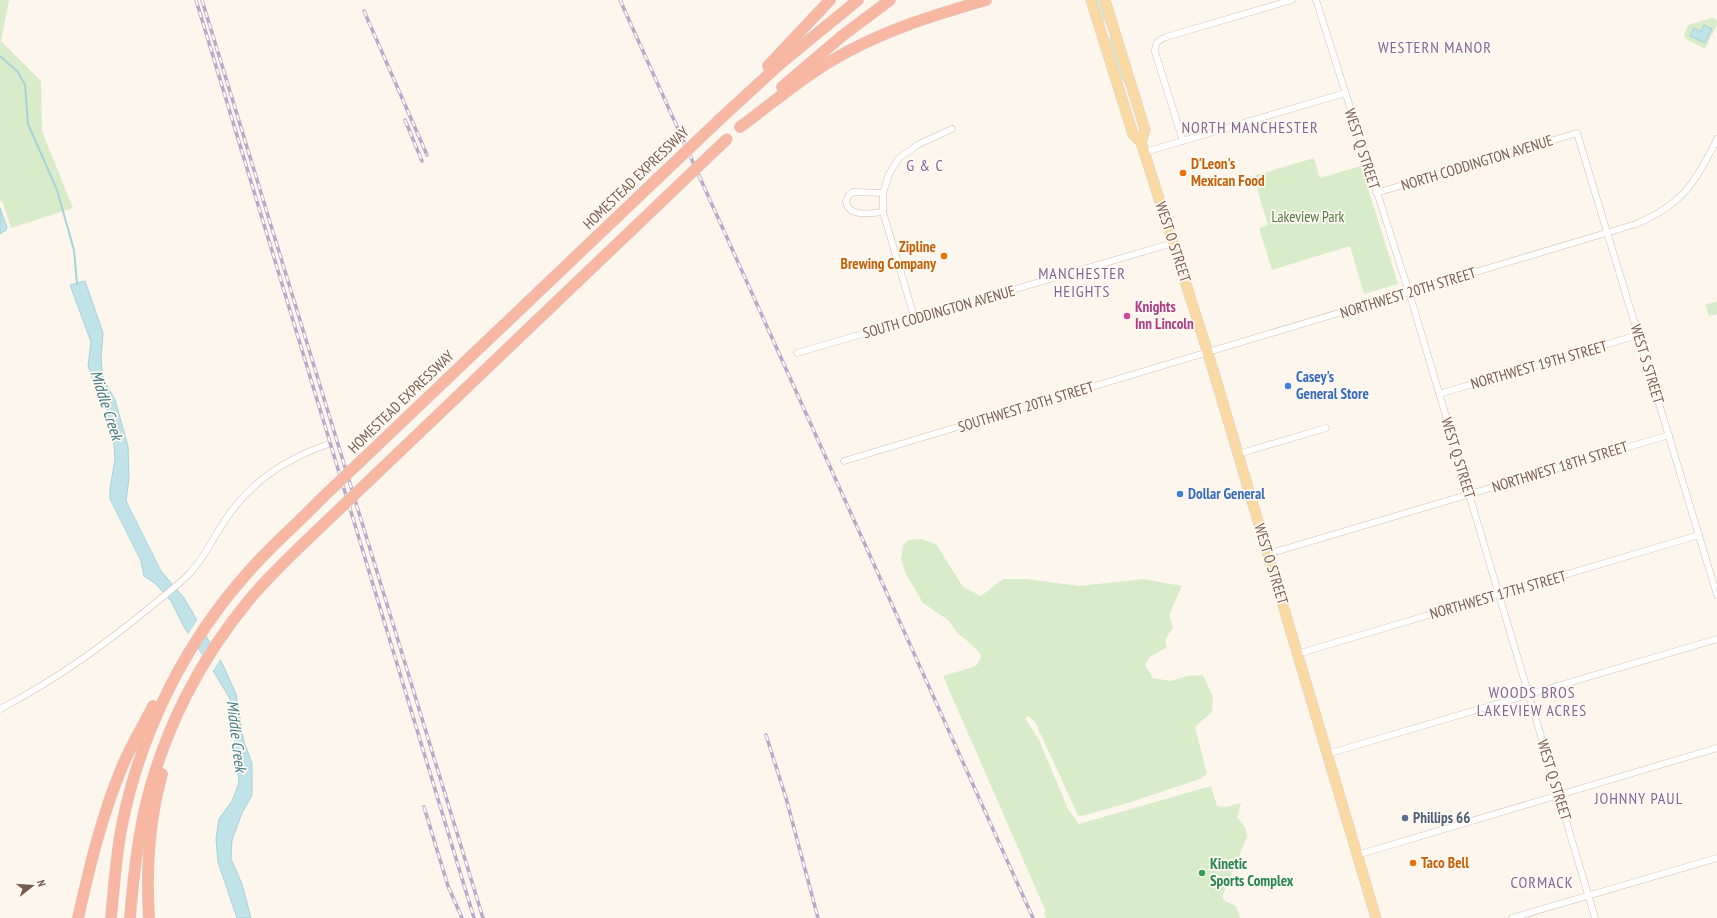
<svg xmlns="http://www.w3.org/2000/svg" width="1717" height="918" viewBox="0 0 1717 918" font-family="'PT Sans Narrow',sans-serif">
  <rect width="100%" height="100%" fill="#fdf6ec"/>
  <g fill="#d8ecc9">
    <polygon points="0,0 9,0 1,41 41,81 42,131 73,208 11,228 3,203 0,201"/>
    <polygon points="1096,0 1100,0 1127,87 1120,76 1109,42 1110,36 1107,27 1103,20"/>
    <polygon points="1712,18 1717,20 1717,24 1705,49 1686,39 1684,35 1688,25"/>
    <polygon points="1314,158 1320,178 1361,166 1398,284 1364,294 1350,246 1272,270 1259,228 1268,225 1253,176"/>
    <polygon points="1717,301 1717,314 1709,316 1705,305"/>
    <polygon points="922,539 936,544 963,587 981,596 1003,579 1026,579 1079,586 1144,579 1182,586 1169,615 1173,627 1165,640 1167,647 1150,657 1145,665 1153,678 1170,681 1188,676 1203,675 1213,697 1212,712 1195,727 1207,774 1200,779 1128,803 1082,816 1078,815 1035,722 1029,716 1025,718 1039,740 1068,809 1079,824 1211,786 1217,806 1226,807 1241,803 1237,817 1245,827 1247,837 1222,897 1225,901 1236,906 1240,918 1046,918 1044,913 1046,912 943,676 976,666 981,658 980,653 964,638 959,635 948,620 923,603 906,574 901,560 903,545 908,540"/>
  </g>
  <g fill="#bfe3e8" stroke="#a5d3da">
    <polygon points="1704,25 1712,29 1705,43 1690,36 1694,28 1701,32"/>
    <polygon points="0,208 7,227 6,230 0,234"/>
    <polygon points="85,281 103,333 101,358 103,378 115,400 128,446 129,478 126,501 161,571 184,598 223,665 236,694 244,742 252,763 252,795 242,813 232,840 231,859 242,884 251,918 237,918 218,862 216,839 219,819 232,801 239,783 230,699 217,677 184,627 171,601 156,584 144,576 141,561 110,499 110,488 115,459 114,445 107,409 95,386 88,366 91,342 70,285"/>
  </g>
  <g fill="#fdf6ec">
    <polygon points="198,619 207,633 196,649 187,636"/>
    <polygon points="212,642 221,658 212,672 202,658"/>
  </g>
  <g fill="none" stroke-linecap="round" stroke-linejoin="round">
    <polyline stroke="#a5d3da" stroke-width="2" points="0,56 18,72 25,85 28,124 57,190 74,250 77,284"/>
    <defs>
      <g id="street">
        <polyline points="1316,0 1412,302 1595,918"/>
        <path d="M 1183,141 L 1155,52 C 1155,43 1158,40 1166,37 L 1292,0"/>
        <polyline points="1145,152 1345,93"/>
        <polyline points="1376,193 1577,133 1717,595"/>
        <path d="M 883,212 C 871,213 848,218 846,201 L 849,195 L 853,192 L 883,193"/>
        <polyline points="915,320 883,212 883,193 889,174 899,158 919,144 952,129"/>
        <polyline points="797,353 1173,243"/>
        <polyline points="1439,394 1638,335"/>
        <polyline points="1238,454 1326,428"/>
        <path d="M 844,461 L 1636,224 C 1683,204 1695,183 1717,139"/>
        <polyline points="1268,554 1669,435"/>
        <polyline points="1297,654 1699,535"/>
        <path d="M 0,709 C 55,680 99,649 148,609 C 161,598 176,587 189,574 C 206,557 214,535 228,516 C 252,481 286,459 326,445"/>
        <polyline points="1327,754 1717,639"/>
        <polyline points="1357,855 1717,748"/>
        <polyline points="1512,918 1717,858"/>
      </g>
      <g id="primary">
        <polyline points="1091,0 1133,134 1141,142 1211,363 1376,918"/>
        <polyline points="1105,0 1145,130 1141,142"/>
      </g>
      <g id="highway">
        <polyline points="768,66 830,0"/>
        <polyline points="782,87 842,36 890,0"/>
        <polyline points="719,120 781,63 858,0"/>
        <path d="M 740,127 C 770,105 799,80 831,61 C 881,31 931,16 986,0"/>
        <path d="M 78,918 C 90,865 103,810 125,760 C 134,741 144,724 153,706"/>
        <path d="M 111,918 C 114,887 116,855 122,825 C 141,730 186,641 250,570 C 272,545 298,523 321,499"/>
        <path d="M 130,918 C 133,880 137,842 146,804 C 164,730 200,659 249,600 C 273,571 301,546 328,520"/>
        <path d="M 149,918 C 146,870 149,821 162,774"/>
      </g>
    </defs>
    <use href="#street" stroke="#d1beb0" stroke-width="7"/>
    <use href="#primary" stroke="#dad1cd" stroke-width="11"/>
    <use href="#highway" stroke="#dad1cd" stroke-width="12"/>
    <use href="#street" stroke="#fff" stroke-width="6"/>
    <use href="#primary" stroke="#fbd9a5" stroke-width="10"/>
    <use href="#highway" stroke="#f7b7a3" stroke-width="11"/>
    <defs>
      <g id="rail">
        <polyline points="196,0 474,918"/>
        <polyline points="202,0 483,918"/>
        <polyline points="620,0 1033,918"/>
        <polyline points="364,11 427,155"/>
        <polyline points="405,120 422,161"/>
        <polyline points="766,735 786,798 818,918"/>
        <polyline points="424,807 448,886 462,918"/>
      </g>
    </defs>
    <use href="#rail" stroke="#b9a8c9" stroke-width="3.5"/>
    <use href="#rail" stroke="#fffaf3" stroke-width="2" stroke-dasharray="6" stroke-linecap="butt"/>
    <defs>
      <g id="highway-bridge">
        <polyline points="321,499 719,120"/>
        <polyline points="328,520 727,139"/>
      </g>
    </defs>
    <use href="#highway-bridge" stroke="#dad1cd" stroke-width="12" stroke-linecap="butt"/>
    <use href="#highway-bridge" stroke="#f7b7a3" stroke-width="11"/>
  </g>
  <g fill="#e8710a" stroke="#fffaf3" stroke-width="1.5">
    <circle cx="1183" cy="173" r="4"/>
    <circle cx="944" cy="256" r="4"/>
    <circle cx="1413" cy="863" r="4"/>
  </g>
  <circle fill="#d1479c" stroke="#fffaf3" stroke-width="1.5" cx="1127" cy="316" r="4"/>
  <g fill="#3f7fe0" stroke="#fffaf3" stroke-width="1.5">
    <circle cx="1288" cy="386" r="4"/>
    <circle cx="1180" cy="494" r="4"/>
  </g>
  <circle fill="#5c6f8a" stroke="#fffaf3" stroke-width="1.5" cx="1405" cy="818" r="4"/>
  <circle fill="#2e9e5b" stroke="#fffaf3" stroke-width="1.5" cx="1202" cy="873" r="4"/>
  <g text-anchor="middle" stroke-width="3.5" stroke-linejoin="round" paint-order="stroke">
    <g font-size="15" fill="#7a5c4d" stroke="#fffaf3">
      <text transform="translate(1362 149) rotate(72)" y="5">WEST Q STREET</text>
      <text transform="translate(1477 163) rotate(-17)" y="5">NORTH CODDINGTON AVENUE</text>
      <text transform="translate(636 178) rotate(-44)" y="5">HOMESTEAD EXPRESSWAY</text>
      <text transform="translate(1173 242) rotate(72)" y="5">WEST O STREET</text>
      <text transform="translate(1408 293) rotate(-17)" y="5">NORTHWEST 20TH STREET</text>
      <text transform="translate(939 312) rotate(-16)" y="5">SOUTH CODDINGTON AVENUE</text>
      <text transform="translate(1647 364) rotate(73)" y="5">WEST S STREET</text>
      <text transform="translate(1539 365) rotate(-16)" y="5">NORTHWEST 19TH STREET</text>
      <text transform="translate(401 402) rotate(-44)" y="5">HOMESTEAD EXPRESSWAY</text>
      <text transform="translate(1026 407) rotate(-17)" y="5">SOUTHWEST 20TH STREET</text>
      <text transform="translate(1458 458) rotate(73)" y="5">WEST Q STREET</text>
      <text transform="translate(1560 467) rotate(-17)" y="5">NORTHWEST 18TH STREET</text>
      <text transform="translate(1271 564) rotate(73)" y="5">WEST O STREET</text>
      <text transform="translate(1498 595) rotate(-16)" y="5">NORTHWEST 17TH STREET</text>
      <text transform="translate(1554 780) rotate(73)" y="5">WEST Q STREET</text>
    </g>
    <g font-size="15" font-weight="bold" fill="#c56008" stroke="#fffaf3" text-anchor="start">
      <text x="1191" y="169">D'Leon's<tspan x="1191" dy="17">Mexican Food</tspan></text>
      <text x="936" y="252" text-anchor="end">Zipline<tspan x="936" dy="17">Brewing Company</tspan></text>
      <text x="1421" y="868">Taco Bell</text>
    </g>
    <g font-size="15" fill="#537a41" stroke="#fffaf3">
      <text x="1308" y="222">Lakeview Park</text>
    </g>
    <g font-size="15" font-weight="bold" fill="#b23c85" stroke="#fffaf3" text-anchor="start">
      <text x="1135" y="312">Knights<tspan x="1135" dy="17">Inn Lincoln</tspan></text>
    </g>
    <g font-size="15" font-weight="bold" fill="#366cbe" stroke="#fffaf3" text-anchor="start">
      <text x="1296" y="382">Casey's<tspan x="1296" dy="17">General Store</tspan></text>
      <text x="1188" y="499">Dollar General</text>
    </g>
    <g font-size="15" font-weight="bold" fill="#4e5e75" stroke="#fffaf3" text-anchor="start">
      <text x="1413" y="823">Phillips 66</text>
    </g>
    <g font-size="15" font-weight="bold" fill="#27864d" stroke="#fffaf3" text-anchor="start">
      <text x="1210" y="869">Kinetic<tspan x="1210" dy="17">Sports Complex</tspan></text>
    </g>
    <g font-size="16" letter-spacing="1" fill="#846695" stroke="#fffaf3">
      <text x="1435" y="53">WESTERN MANOR</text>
      <text x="1250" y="133">NORTH MANCHESTER</text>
      <text x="925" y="171">G &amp; C</text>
      <text x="1082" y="279">MANCHESTER<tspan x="1082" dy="18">HEIGHTS</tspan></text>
      <text x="1532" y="698">WOODS BROS<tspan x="1532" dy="18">LAKEVIEW ACRES</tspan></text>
      <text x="1639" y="804">JOHNNY PAUL</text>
      <text x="1542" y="888">CORMACK</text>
    </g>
    <g font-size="16" font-style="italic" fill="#437c86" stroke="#fffaf3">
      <text transform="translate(107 405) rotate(72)" y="6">Middle Creek</text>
      <text transform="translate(237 736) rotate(83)" y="6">Middle Creek</text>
    </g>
  </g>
  <g transform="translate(32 886) rotate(73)" stroke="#fffaf3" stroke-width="3" paint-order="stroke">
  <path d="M0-3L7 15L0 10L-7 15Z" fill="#7a5c4d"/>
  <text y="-6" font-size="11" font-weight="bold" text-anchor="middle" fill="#7a5c4d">N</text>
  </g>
</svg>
